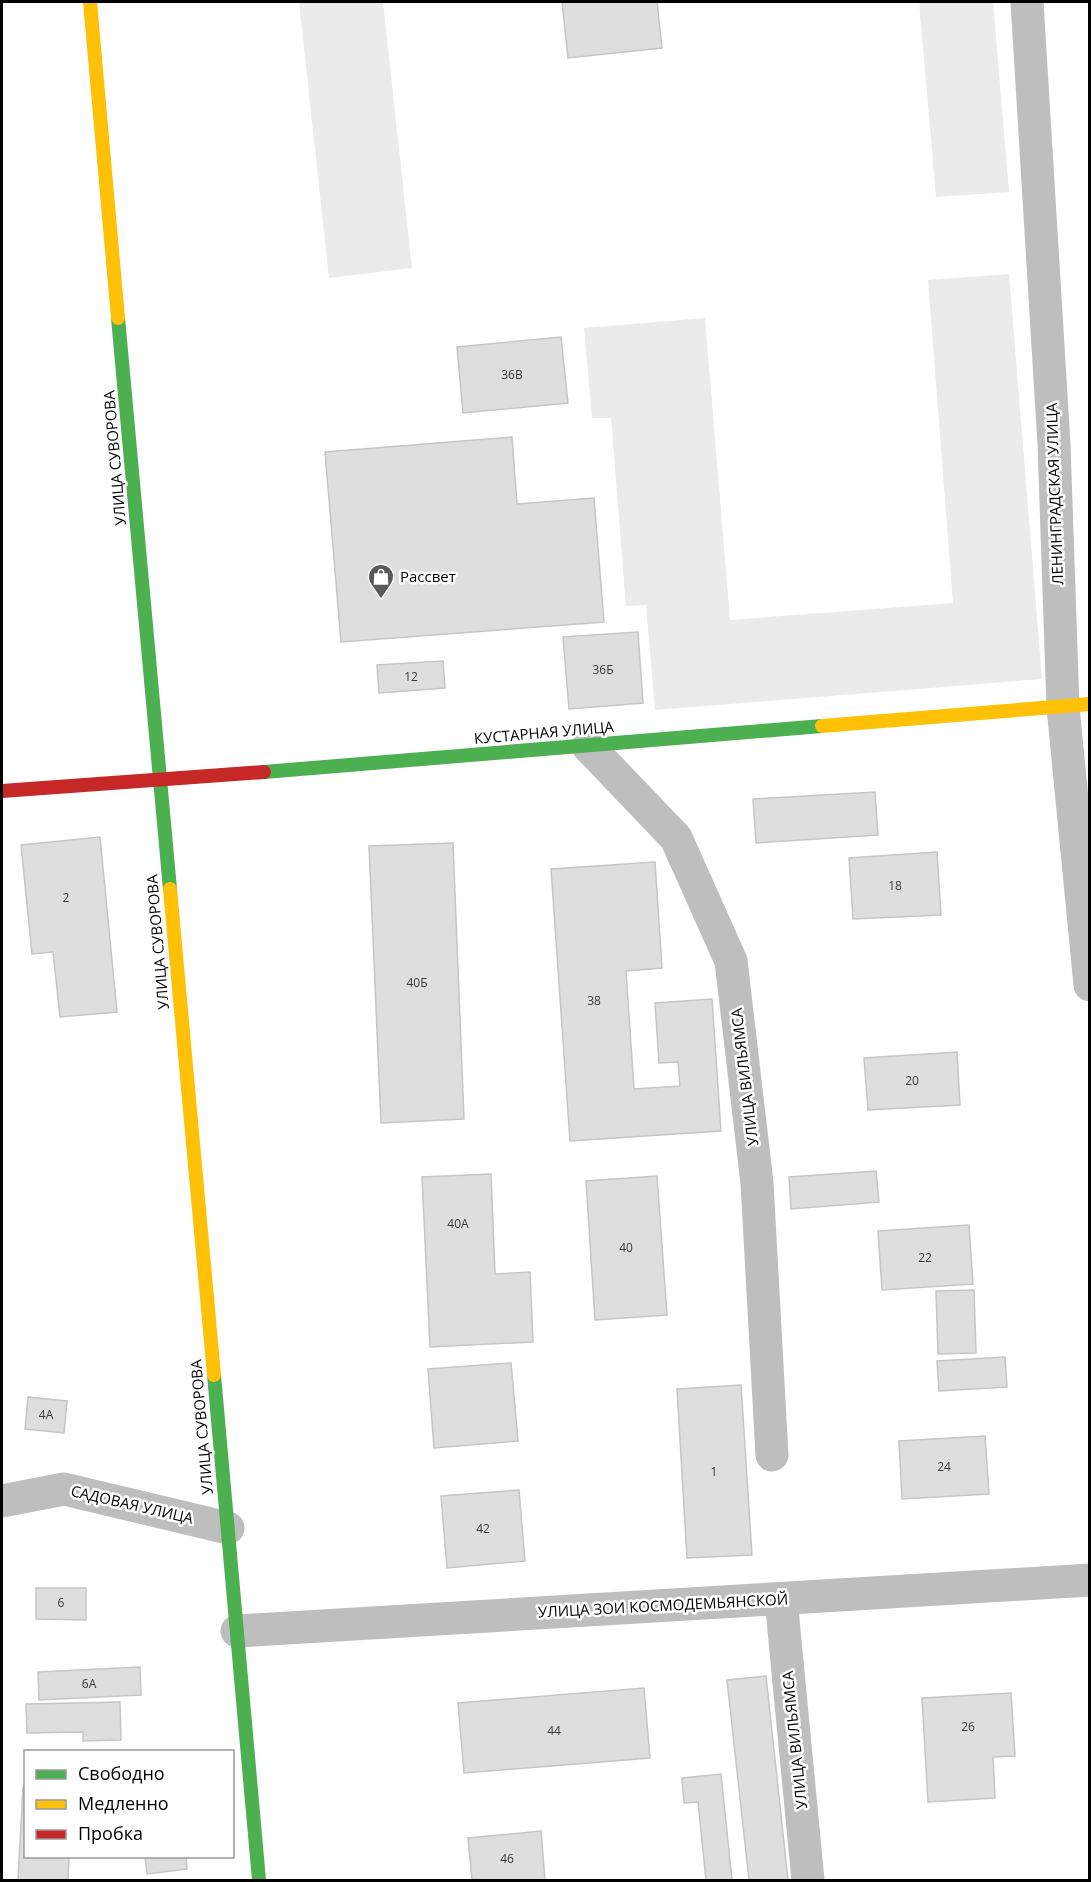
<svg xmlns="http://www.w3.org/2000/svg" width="1091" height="1882" viewBox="0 0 1091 1882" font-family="'Open Sans',sans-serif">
  <rect width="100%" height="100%" fill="#fff"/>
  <g fill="#ebebeb">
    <polygon points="299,2 383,2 412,268 329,278"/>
    <polygon points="919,2 993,2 1009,192 936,197"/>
    <polygon points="1009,274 1042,679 655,710 646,605 626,606 611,418 592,418 584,328 705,318 730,620 953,603 928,280"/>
  </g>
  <g fill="#dedede" stroke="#c6c6c6" stroke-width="1.5">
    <polygon points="562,2 657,2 662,48 568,58"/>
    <polygon points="561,337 568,403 463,413 457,347"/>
    <polygon points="512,437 517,504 594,498 604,622 341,642 325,452"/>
    <polygon points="638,632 643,703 569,709 563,637"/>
    <polygon points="443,661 445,688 379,693 377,665"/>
    <polygon points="875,792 878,835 756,843 753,799"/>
    <polygon points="100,837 117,1012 60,1017 53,952 32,954 21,845"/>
    <polygon points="453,843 464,1119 381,1123 369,846"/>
    <polygon points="937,852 941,915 853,919 849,858"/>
    <polygon points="655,862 662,968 626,971 634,1089 680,1086 678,1062 659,1063 655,1003 712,999 721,1131 570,1141 551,869"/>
    <polygon points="957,1052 960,1105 868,1110 864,1058"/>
    <polygon points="876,1171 879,1202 791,1209 789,1177"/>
    <polygon points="491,1174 495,1274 530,1272 533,1342 430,1347 422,1177"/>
    <polygon points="657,1176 667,1315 595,1320 586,1181"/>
    <polygon points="969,1225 973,1284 882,1290 878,1231"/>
    <polygon points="974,1290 976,1353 938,1354 936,1291"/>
    <polygon points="1005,1357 1007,1387 939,1391 937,1361"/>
    <polygon points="511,1363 518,1441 434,1448 428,1369"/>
    <polygon points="741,1385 752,1555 687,1558 677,1389"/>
    <polygon points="28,1397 67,1401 64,1433 25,1429"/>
    <polygon points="985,1436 989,1494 902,1499 899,1441"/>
    <polygon points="519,1490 525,1561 447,1568 441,1496"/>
    <polygon points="36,1588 86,1588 86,1620 36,1619"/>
    <polygon points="140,1667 141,1695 39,1700 38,1672"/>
    <polygon points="766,1676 788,1880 749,1880 727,1680"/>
    <polygon points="644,1688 650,1758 464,1773 458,1703"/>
    <polygon points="1011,1693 1015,1756 993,1757 995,1798 928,1802 922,1698"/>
    <polygon points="120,1702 121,1740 83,1741 83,1732 27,1733 26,1704"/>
    <polygon points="721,1774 732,1880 706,1880 698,1802 684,1803 682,1778"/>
    <polygon points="23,1787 26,1787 26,1856 69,1856 68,1880 18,1880"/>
    <polygon points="541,1831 545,1880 472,1880 468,1838"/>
    <polygon points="145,1856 186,1856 187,1869 147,1874"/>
  </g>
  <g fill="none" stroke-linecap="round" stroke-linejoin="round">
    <g stroke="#bebebe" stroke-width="33">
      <polyline points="1027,2 1054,444 1063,707 1090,985"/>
      <polyline points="588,746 676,838 731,961 757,1183 772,1455"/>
      <polyline points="2,1501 64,1489 228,1528"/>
      <polyline points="781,1599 808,1880"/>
      <polyline points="237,1631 1090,1580"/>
    </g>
    <g stroke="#4caf50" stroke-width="14">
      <polyline points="118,318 170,889"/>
      <polyline points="264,772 822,726"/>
      <polyline points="214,1375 259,1880"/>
    </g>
    <g stroke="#ffc107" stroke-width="14">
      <polyline points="90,2 118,318"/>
      <polyline points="822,726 1090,704"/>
      <polyline points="170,889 214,1375"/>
    </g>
    <polyline stroke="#c62828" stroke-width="14" points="2,791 264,772"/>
  </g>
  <defs>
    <symbol id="shop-pin" viewBox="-11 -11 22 30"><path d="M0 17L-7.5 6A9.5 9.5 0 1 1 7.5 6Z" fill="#595959" stroke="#fff"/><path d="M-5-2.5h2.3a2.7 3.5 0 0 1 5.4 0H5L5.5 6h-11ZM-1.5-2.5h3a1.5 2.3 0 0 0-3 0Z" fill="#fff"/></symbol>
  </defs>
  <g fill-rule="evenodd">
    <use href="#shop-pin" x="366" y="562" width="30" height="40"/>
  </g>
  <g text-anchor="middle" stroke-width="5" stroke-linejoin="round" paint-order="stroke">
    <g font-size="12" fill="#383838">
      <text x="512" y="379">36В</text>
      <text x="603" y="674">36Б</text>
      <text x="411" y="681">12</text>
      <text x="895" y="890">18</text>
      <text x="66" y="902">2</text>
      <text x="417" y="987">40Б</text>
      <text x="594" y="1005">38</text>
      <text x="912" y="1085">20</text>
      <text x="458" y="1228">40А</text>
      <text x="626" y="1252">40</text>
      <text x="925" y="1262">22</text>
      <text x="46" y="1419">4А</text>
      <text x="944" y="1471">24</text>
      <text x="714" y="1476">1</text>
      <text x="483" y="1533">42</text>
      <text x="61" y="1607">6</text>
      <text x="89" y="1688">6А</text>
      <text x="968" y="1731">26</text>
      <text x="554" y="1735">44</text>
      <text x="507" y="1863">46</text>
    </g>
    <g font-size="15" fill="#000" stroke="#fff">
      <text transform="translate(115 458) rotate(-95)" y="5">УЛИЦА СУВОРОВА</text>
      <text transform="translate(1055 494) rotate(-92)" y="5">ЛЕНИНГРАДСКАЯ УЛИЦА</text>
      <text transform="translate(544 733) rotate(-5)" y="5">КУСТАРНАЯ УЛИЦА</text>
      <text transform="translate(158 942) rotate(-95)" y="5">УЛИЦА СУВОРОВА</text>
      <text transform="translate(745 1077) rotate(-97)" y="5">УЛИЦА ВИЛЬЯМСА</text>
      <text transform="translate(202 1427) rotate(-95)" y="5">УЛИЦА СУВОРОВА</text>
      <text transform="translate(132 1505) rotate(13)" y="5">САДОВАЯ УЛИЦА</text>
      <text transform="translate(663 1606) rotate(-3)" y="5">УЛИЦА ЗОИ КОСМОДЕМЬЯНСКОЙ</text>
      <text transform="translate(795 1740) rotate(-96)" y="5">УЛИЦА ВИЛЬЯМСА</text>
    </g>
    <g font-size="15" fill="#000" stroke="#fff" text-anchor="start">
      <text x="400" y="582">Рассвет</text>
    </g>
  </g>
  <rect width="1091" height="1882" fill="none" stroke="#000000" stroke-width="6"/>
  <rect x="24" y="1750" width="210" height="108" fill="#ffffff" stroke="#999999" stroke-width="1.5"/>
  <rect x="36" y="1770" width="30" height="9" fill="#4caf50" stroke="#999999" stroke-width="1.5"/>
  <text x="78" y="1780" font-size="18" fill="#000000">Свободно</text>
  <rect x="36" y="1800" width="30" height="9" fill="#ffc107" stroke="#999999" stroke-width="1.5"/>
  <text x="78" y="1810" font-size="18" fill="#000000">Медленно</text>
  <rect x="36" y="1830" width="30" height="9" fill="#c62828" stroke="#999999" stroke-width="1.5"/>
  <text x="78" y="1840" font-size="18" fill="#000000">Пробка</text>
</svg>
